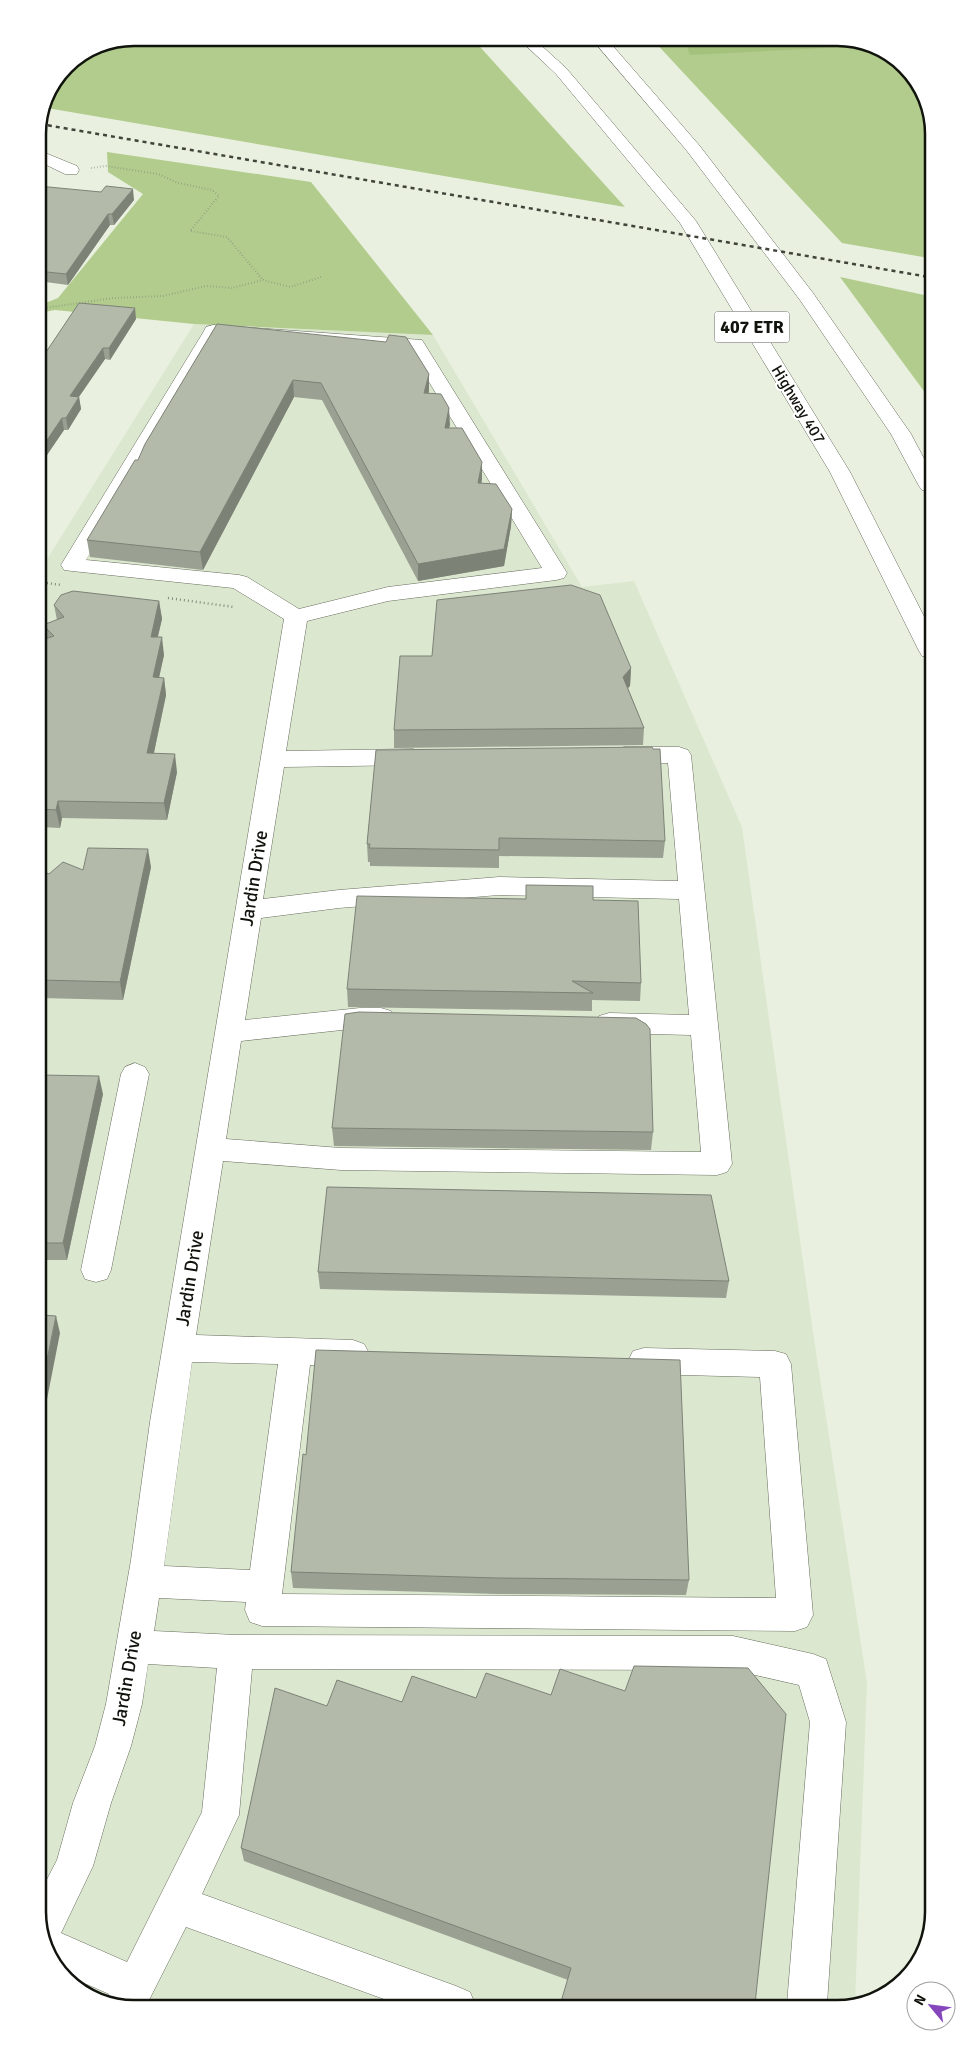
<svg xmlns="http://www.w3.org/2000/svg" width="971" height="2046" viewBox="0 0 971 2046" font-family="Signika,sans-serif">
  <rect width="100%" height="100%" fill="#e9f0df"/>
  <polygon fill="#dce7cf" points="194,324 433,335 582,587 634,581 742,827 814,1339 867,1683 855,2003 127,2008 75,1988 43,1943 39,572"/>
  <g fill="#b1cc8c">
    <polygon points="134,38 472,38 625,207 47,108 66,66 97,45"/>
    <polygon points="651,38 844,38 895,57 928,103 929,258 842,243"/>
    <polygon points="107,152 311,182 433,335 194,324 55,310 39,313 38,306 58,298 143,194 108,172"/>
    <polygon points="840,277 929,296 929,398"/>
  </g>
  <polygon fill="#a5c27c" points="684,38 843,38 865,46 690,55"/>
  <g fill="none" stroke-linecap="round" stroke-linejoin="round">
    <defs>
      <g id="minor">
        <polygon points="38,150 77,166 79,170 77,174 65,174 38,161"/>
        <path d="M 213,325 L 422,340 L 567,573 L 564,578 L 556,580 L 388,601 L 307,621 L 286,751 L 413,749 L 422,752 L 425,757 L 422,762 L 413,765 L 284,767 L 263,899 L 339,890 L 499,877 L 678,881 L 668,763 L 624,763 L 615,760 L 612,755 L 615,750 L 624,747 L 679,747 L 688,750 L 691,755 L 732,1164 L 727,1172 L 717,1175 L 341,1170 L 223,1161 L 196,1335 L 353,1340 L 364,1344 L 369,1353 L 364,1362 L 353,1366 L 310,1365 L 282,1594 L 776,1598 L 760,1377 L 644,1374 L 633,1371 L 628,1361 L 633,1351 L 644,1348 L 775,1351 L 786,1354 L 791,1364 L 813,1615 L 807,1627 L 795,1631 L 262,1626 L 250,1622 L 245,1610 L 246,1602 L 159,1598 L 154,1631 L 236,1635 L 733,1636 L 813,1654 L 826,1659 L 846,1722 L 827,2004 L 787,2004 L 810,1722 L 799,1685 L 733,1670 L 252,1669 L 239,1815 L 202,1894 L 456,1986 L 470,1992 L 476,2006 L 403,2006 L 186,1927 L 145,2008 L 127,2008 L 107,2000 L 109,1994 L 66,1975 L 43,1943 L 43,1887 L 57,1860 L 73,1803 L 95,1746 L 106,1704 L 131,1560 L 150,1422 L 284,619 L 233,588 L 72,571 L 64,570 L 61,565 L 204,331 L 206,327 ZM 219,337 L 409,349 L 542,568 L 388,587 L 299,609 L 247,577 L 239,575 L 86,560 ZM 499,895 L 679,899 L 689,1015 L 609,1013 L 599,1016 L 595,1023 L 599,1030 L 609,1033 L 691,1035 L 701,1152 L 341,1148 L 226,1139 L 241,1041 L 360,1028 L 381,1028 L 391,1025 L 395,1018 L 391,1011 L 381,1008 L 360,1008 L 245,1020 L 261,918 L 339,908 ZM 192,1362 L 278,1364 L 250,1570 L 164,1566 ZM 148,1664 L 217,1668 L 202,1812 L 127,1962 L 61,1933 L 93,1866 L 111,1803 L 131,1746 L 142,1704 Z"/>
        <polygon points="135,1063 145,1067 149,1074 111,1270 107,1279 96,1282 85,1279 81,1270 121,1074 125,1067"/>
      </g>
      <g id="highway">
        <polygon points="518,38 533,38 566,68 696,221 850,472 930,628 930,658 922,656 919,651 830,472 680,223 556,74"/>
        <polygon points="591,38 606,38 699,145 813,293 911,434 929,468 929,492 922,490 919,486 891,434 800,300 687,151"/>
      </g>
    </defs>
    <use href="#minor" stroke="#676d5e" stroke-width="1"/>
    <use href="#highway" stroke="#676d5e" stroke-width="1"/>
    <g stroke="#84897d" stroke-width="2" stroke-dasharray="0.5 2.5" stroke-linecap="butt">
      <polyline points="91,168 106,166 158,174 178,183 212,190 219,196 190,231 227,237 263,280"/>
      <polyline points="38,309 113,298 163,296 206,286 232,288 263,280 290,287 321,277"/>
    </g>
    <g stroke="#84897d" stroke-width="2.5" stroke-dasharray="1 3" stroke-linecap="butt">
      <polyline points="39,582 61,585"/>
      <polyline points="168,598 234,607"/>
    </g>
    <use href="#minor" fill="#fff" fill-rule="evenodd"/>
    <use href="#highway" fill="#fff" fill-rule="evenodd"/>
    <polyline stroke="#40443b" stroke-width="2.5" stroke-dasharray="4 4" stroke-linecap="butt" points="40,124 929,277"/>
  </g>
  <g fill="#9aa092">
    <polygon points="38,186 134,200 114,225 110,225 68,285 38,281"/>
    <polygon points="136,319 110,360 105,359 79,397 81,409 68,430 64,430 46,455 38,364"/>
    <polygon points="217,324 429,374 428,393 449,408 449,428 482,479 481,484 512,509 511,526 504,566 418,581 322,400 294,397 203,570 90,557 87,540 138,460"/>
    <polygon points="159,601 162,619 158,637 164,655 159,678 164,678 166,695 154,753 177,772 167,820 62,818 60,828 40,827 39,641 46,639 43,625 57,620 54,605"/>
    <polygon points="631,668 630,686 628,688 644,728 643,745 394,748 394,730"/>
    <polygon points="376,750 665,841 663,858 499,856 499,868 370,866 370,862 368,862 367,844"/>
    <polygon points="151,867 123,1000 40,998 40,870 49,874"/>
    <polygon points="526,899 593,900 641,983 640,1001 592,1000 592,1011 348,1007 347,989"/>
    <polygon points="40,1075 103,1094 67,1260 41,1260"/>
    <polygon points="332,1128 653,1132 651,1150 334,1146"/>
    <polygon points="318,1272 729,1281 726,1298 320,1289"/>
    <polygon points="306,1455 689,1580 686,1595 497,1594 293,1588 291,1572"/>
    <polygon points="241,1848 755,2004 568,1980 244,1861"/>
  </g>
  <g fill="#7d8277">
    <polygon points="133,189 134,200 114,225 112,214"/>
    <polygon points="108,214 110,225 68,285 66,274"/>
    <polygon points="135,308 136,319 110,360 109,348"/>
    <polygon points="103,348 105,359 71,408 70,396"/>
    <polygon points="429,374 429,391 425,410 424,393"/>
    <polygon points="293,380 294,397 203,570 200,552"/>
    <polygon points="79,397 81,409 68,430 66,418"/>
    <polygon points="449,408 450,425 445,445 445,428"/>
    <polygon points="62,418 64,430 39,467 39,452"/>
    <polygon points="482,462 482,479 478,501 478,483"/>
    <polygon points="512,509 511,526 504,566 418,581 418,564"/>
    <polygon points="159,601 162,619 153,655 151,637"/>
    <polygon points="162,637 164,655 155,695 153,677"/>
    <polygon points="631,668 630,686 622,694 623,677"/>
    <polygon points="164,678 166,695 150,771 147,753"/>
    <polygon points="175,754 177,772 167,820 164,803"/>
    <polygon points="58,801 62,818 60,828 56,810"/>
    <polygon points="148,849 151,867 123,1000 120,982"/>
    <polygon points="99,1076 103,1094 67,1260 63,1243"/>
    <polygon points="56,1316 60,1333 41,1430 41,1389"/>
  </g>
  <g fill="#b3baaa" stroke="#7d8277">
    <polygon points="38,186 101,192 106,186 133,189 112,214 108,214 66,274 38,271"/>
    <polygon points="79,303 135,308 109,348 103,348 70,396 79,397 66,418 62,418 39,452 38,364"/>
    <polygon points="217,324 386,342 389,335 406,337 429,374 424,393 441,394 449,408 445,428 462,428 482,462 478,483 496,484 512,509 504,549 418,564 321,383 293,380 200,552 87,540 135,460 138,460 145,444"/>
    <polygon points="571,585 600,595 631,668 623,677 644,728 394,730 400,656 432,656 437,600"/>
    <polygon points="73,591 159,601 151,637 162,637 153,677 164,678 147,753 175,754 164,803 58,801 56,810 40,809 39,657 42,656 39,652 39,641 54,636 43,625 64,617 54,605 61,595"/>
    <polygon points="652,747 653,749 660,749 665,841 499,838 499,850 369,848 370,844 367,844 376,750"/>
    <polygon points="88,848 148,849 120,982 40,980 40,870 49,874 63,862 83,870"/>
    <polygon points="526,885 593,886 593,900 638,901 641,983 572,981 593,993 347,989 357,896 526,899"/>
    <polygon points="359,1012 636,1018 646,1024 650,1029 653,1132 332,1128 345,1014"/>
    <polygon points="40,1075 99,1076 63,1243 41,1243"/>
    <polygon points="327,1187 711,1195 729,1281 318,1272"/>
    <polygon points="41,1315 56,1316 41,1389"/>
    <polygon points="316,1350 680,1360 689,1580 497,1578 291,1572 303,1454 306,1455"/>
    <polygon points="634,1666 748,1668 786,1714 755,2004 560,2005 571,1968 241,1848 275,1688 327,1706 337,1680 402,1702 412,1676 476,1698 486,1673 551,1695 560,1669 625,1691"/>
  </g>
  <g text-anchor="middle" stroke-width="4" stroke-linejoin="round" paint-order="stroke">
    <g font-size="16" fill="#11130d" stroke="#fff">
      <text transform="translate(799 404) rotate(59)" y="6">Highway 407</text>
    </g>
    <rect fill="#fff" stroke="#585a56" stroke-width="1" x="714.5" y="311.5" width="75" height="31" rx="4"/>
    <g font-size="18" font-weight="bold" fill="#11130d">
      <text x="752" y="333">407 ETR</text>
    </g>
    <g font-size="19" fill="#11130d" stroke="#fff">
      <text transform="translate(253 878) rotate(-81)" y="7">Jardin Drive</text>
      <text transform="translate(189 1278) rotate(-81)" y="7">Jardin Drive</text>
      <text transform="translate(126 1678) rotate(-80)" y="7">Jardin Drive</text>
    </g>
  </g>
  <path d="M0 0H971V2046H0ZM134 46H837A88 88 0 0 1 925 134V1912A88 88 0 0 1 837 2000H134A88 88 0 0 1 46 1912V134A88 88 0 0 1 134 46Z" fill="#fff" fill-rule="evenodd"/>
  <path fill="none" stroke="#11130d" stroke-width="2.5" d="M134 46H837A88 88 0 0 1 925 134V1912A88 88 0 0 1 837 2000H134A88 88 0 0 1 46 1912V134A88 88 0 0 1 134 46Z"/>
  <g transform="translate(931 2006) rotate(299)"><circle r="24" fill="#ffffff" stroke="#a0a19e"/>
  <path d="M0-4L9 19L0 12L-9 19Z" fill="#8747bc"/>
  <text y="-8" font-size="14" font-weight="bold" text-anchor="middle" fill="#11130d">N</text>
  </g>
</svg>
